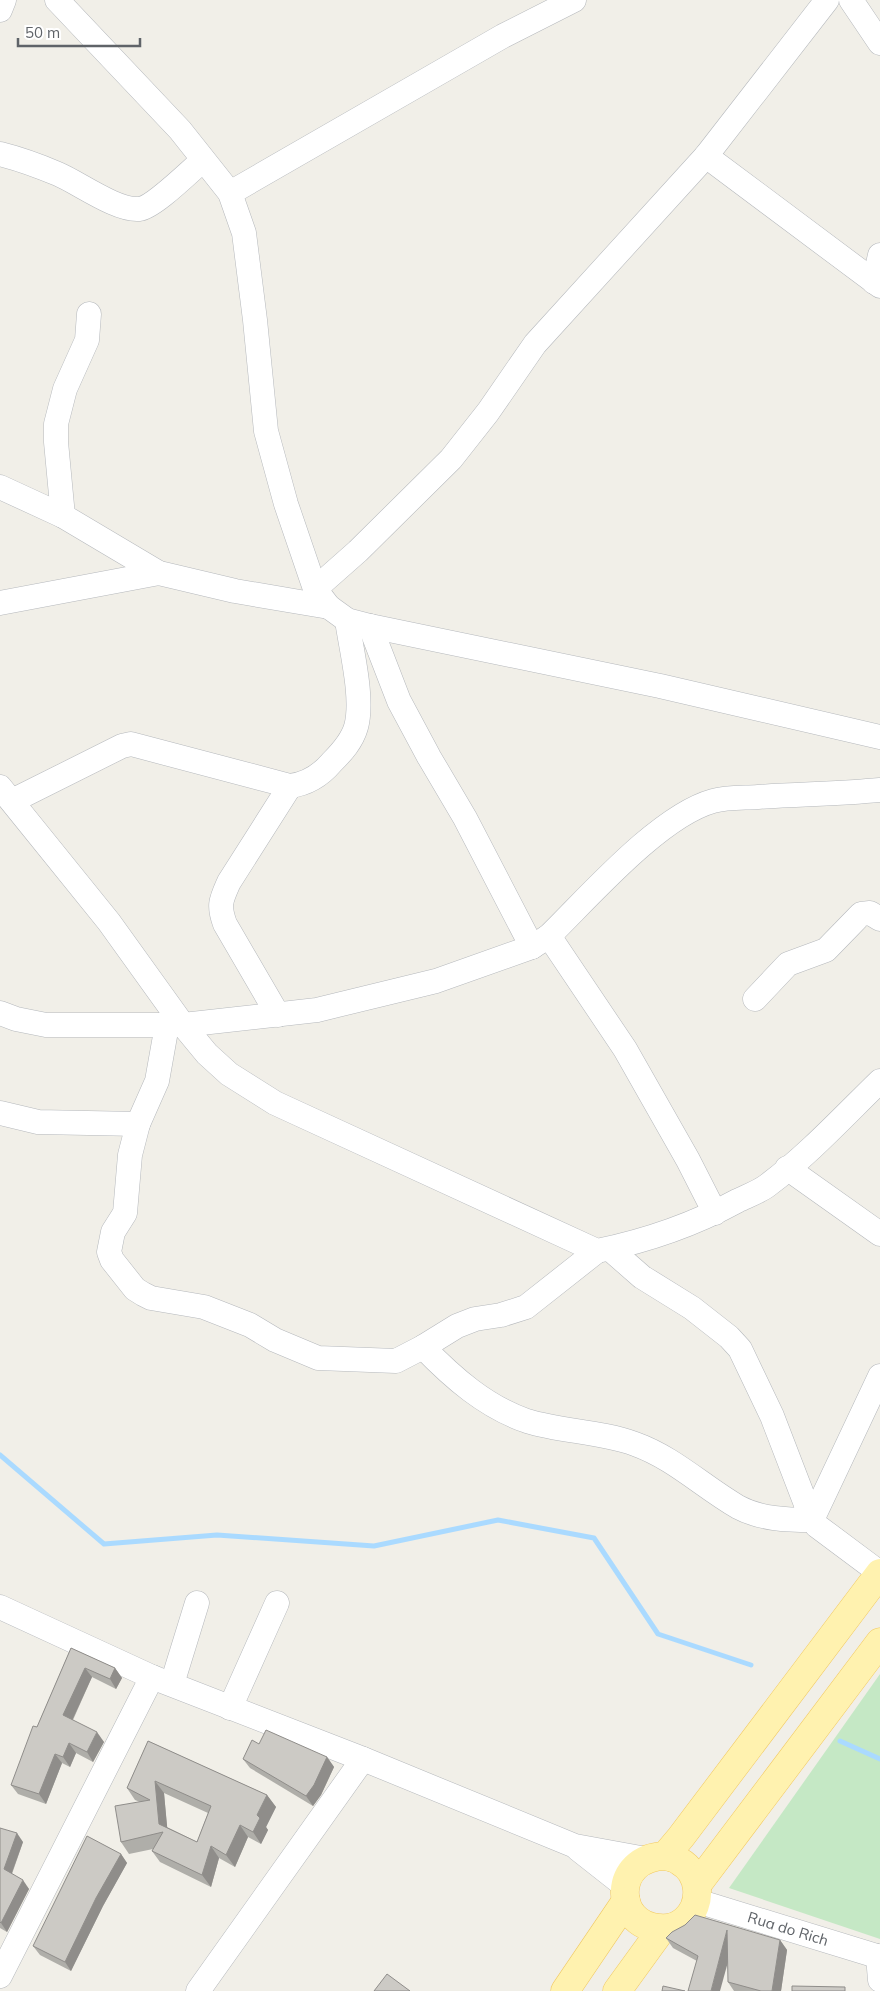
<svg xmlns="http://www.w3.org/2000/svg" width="880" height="1991" viewBox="0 0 880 1991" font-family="Mulish,sans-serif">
  <rect width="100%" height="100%" fill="#f1efe8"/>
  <polygon fill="#c5e8c5" points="880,1674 880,1939 729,1888"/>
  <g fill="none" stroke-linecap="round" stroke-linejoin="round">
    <g stroke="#aadaff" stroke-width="5">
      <polyline points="0,1455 104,1544 217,1535 374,1546 498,1520 594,1538 658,1634 751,1665"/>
      <polyline points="840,1741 880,1759"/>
    </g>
    <defs>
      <g id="minor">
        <polyline points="57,0 180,130 230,193 244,233 255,320 266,431 286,504 315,589 329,607 347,620 370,626 660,686 880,737"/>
        <polyline points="851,0 880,43"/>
        <polyline points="0,10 4,0"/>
        <path d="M 0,154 C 20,159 39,166 58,174 C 79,183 117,211 139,209 C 153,208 190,171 203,160"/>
        <polyline points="706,156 880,286"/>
        <polyline points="230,193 503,36 574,0"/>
        <polyline points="874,282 880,255"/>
        <polyline points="0,487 63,516 159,573 235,591 329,607"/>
        <polyline points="63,516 56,442 56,424 65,389 87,340 89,314"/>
        <polyline points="315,589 358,551 451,459 488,412 535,344 706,156 827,0"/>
        <polyline points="0,603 159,573"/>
        <polyline points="370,626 399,701 429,757 465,818 532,947"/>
        <path d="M 0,787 L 109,922 L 183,1025 L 207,1054 L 229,1074 L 275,1103 L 597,1251 C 646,1241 693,1225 737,1201 C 747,1196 759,1192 768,1185 C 808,1155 844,1116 880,1081"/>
        <path d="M 12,801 L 122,746 L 131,744 L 290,786 C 306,784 321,775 332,762 C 342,752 352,741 356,727 C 364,699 351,649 347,620"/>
        <polyline points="549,936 625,1049 688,1160 715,1213"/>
        <polyline points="755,999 788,964 826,950 861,914 870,913 880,919"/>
        <path d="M 0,1013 L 16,1019 L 46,1025 L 183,1025 L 317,1010 L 436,981 L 532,947 L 549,936 C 589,897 659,816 713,801 C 727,797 744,798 758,797 C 799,794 839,794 880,790"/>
        <path d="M 278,1015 L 225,924 C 218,905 221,900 229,882 L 290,786"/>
        <polyline points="167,1025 157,1081 138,1124 130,1155 125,1213 113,1232 109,1252 112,1260 135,1289 143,1294 151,1298 204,1307 250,1325 275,1340 318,1358 396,1361 423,1347 457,1326 475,1319 501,1315 526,1307 597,1251"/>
        <polyline points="0,1113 38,1122 138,1124"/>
        <polyline points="787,1168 880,1234"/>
        <path d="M 423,1347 C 453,1378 486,1407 527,1421 C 562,1432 600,1431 635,1444 C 674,1458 702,1486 738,1507 C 760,1519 787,1520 812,1520 L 772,1416 L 740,1349 L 729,1337 L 692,1308 L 642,1277 L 610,1249"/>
        <polyline points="880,1573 817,1526 812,1520 880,1376"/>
        <polyline points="0,1607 152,1677 363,1759 575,1846 646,1859"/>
        <polyline points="172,1684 197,1603"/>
        <polyline points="230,1708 277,1603"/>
        <polyline points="578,1849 625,1886"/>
        <polyline points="697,1901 880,1957"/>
        <polyline points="878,1956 880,1980"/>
        <polyline points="0,1976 152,1677"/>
        <polyline points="198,1991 363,1759"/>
      </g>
      <g id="major">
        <path d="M 665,1856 C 669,1857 675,1858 679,1861 C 701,1873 703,1904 685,1920 C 678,1926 668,1929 659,1928 C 613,1925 612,1857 665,1856 L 681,1837 L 880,1573"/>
        <polyline points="697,1885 880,1642"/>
        <polyline points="565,1991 626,1901"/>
        <polyline points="617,1991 662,1929"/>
      </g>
    </defs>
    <use href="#minor" stroke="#b5b8bc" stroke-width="25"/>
    <use href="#major" stroke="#f2c960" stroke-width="29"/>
    <use href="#minor" stroke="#fff" stroke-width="24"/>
    <use href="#major" stroke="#fff2af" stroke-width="28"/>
  </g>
  <g fill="#afaea9" fill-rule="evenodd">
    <polygon points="71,1648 115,1668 122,1678 116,1689 92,1677 73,1720 104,1742 93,1762 76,1753 70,1767 62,1763 46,1804 18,1794 11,1785 37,1727"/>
    <path d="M 148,1741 L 267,1795 L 276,1807 L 266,1827 L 268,1830 L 261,1844 L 248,1837 L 235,1867 L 219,1858 L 211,1887 L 160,1862 L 152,1851 L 153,1849 L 129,1854 L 121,1842 L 140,1802 L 135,1800 L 127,1788 ZM 164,1793 L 208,1813 L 197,1842 L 167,1827 Z"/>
    <polygon points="259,1744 327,1757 334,1767 321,1795 313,1806 250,1768 243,1759"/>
    <polygon points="0,1828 23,1842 12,1874 29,1889 7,1932 0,1928"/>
    <polygon points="121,1854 127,1863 103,1906 71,1971 40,1955 33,1946"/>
    <polygon points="666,1938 780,1940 787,1950 781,1991 734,1991 728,1982 728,1963 697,1961 673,1948"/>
  </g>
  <g fill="#8f8d8a">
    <polygon points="85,1668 92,1677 70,1725 63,1715"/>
    <polygon points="115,1668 122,1678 116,1689 110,1679"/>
    <polygon points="97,1732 104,1742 93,1762 87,1752"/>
    <polygon points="69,1743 76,1753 70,1767 63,1757"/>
    <polygon points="55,1754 62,1763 46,1804 39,1794"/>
    <polygon points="327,1757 334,1767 321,1795 313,1806 306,1796"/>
    <polygon points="155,1781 164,1793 168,1836 159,1824"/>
    <polygon points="267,1795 276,1807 266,1827 268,1830 261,1844 253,1832 257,1815"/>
    <polygon points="240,1825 248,1837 235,1867 226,1855"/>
    <polygon points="17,1833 23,1842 10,1878 4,1869"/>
    <polygon points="211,1846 219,1858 211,1887 202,1875"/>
    <polygon points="121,1854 127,1863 103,1906 71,1971 65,1962 96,1898"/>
    <polygon points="23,1880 29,1889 7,1932 1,1923"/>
    <polygon points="727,1930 734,1940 720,1991 711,1991"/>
    <polygon points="780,1940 787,1950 781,1991 772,1991"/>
  </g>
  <g fill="#cccac5" stroke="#8f8d8a" fill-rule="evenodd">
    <polygon points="71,1648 115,1668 110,1679 85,1668 63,1715 97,1732 87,1752 69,1743 63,1757 55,1754 39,1794 11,1785 33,1726 37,1727"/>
    <polygon points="266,1730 327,1757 314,1785 306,1796 243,1759 252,1740 259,1744"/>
    <path d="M 148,1741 L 267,1795 L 257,1815 L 260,1818 L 253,1832 L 240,1825 L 226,1855 L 211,1846 L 202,1875 L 152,1851 L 163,1832 L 121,1842 L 115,1806 L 150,1800 L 127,1788 ZM 155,1781 L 211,1806 L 197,1842 L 159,1824 Z"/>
    <polygon points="0,1828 17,1833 4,1869 23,1880 1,1923 0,1922"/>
    <polygon points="87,1836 121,1854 96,1898 65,1962 33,1946"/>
    <polygon points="695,1915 780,1940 772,1991 761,1991 728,1982 727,1930 711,1991 688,1991 698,1956 666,1938 672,1932 685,1925"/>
    <polygon points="387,1974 410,1991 374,1991"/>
    <polygon points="663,1986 685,1991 662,1991"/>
    <polygon points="792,1986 845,1987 845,1991 792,1991"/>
  </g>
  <g text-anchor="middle" stroke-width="4.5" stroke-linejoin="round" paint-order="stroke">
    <g font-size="15" fill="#5f6368" stroke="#fff">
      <text transform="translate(788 1929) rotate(17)" y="5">Rua do Rich</text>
    </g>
  </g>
  <path d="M18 38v8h122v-8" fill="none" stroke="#5f6368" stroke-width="2.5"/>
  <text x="25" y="38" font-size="15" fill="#5f6368" stroke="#ffffff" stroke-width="4" paint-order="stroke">50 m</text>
</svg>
